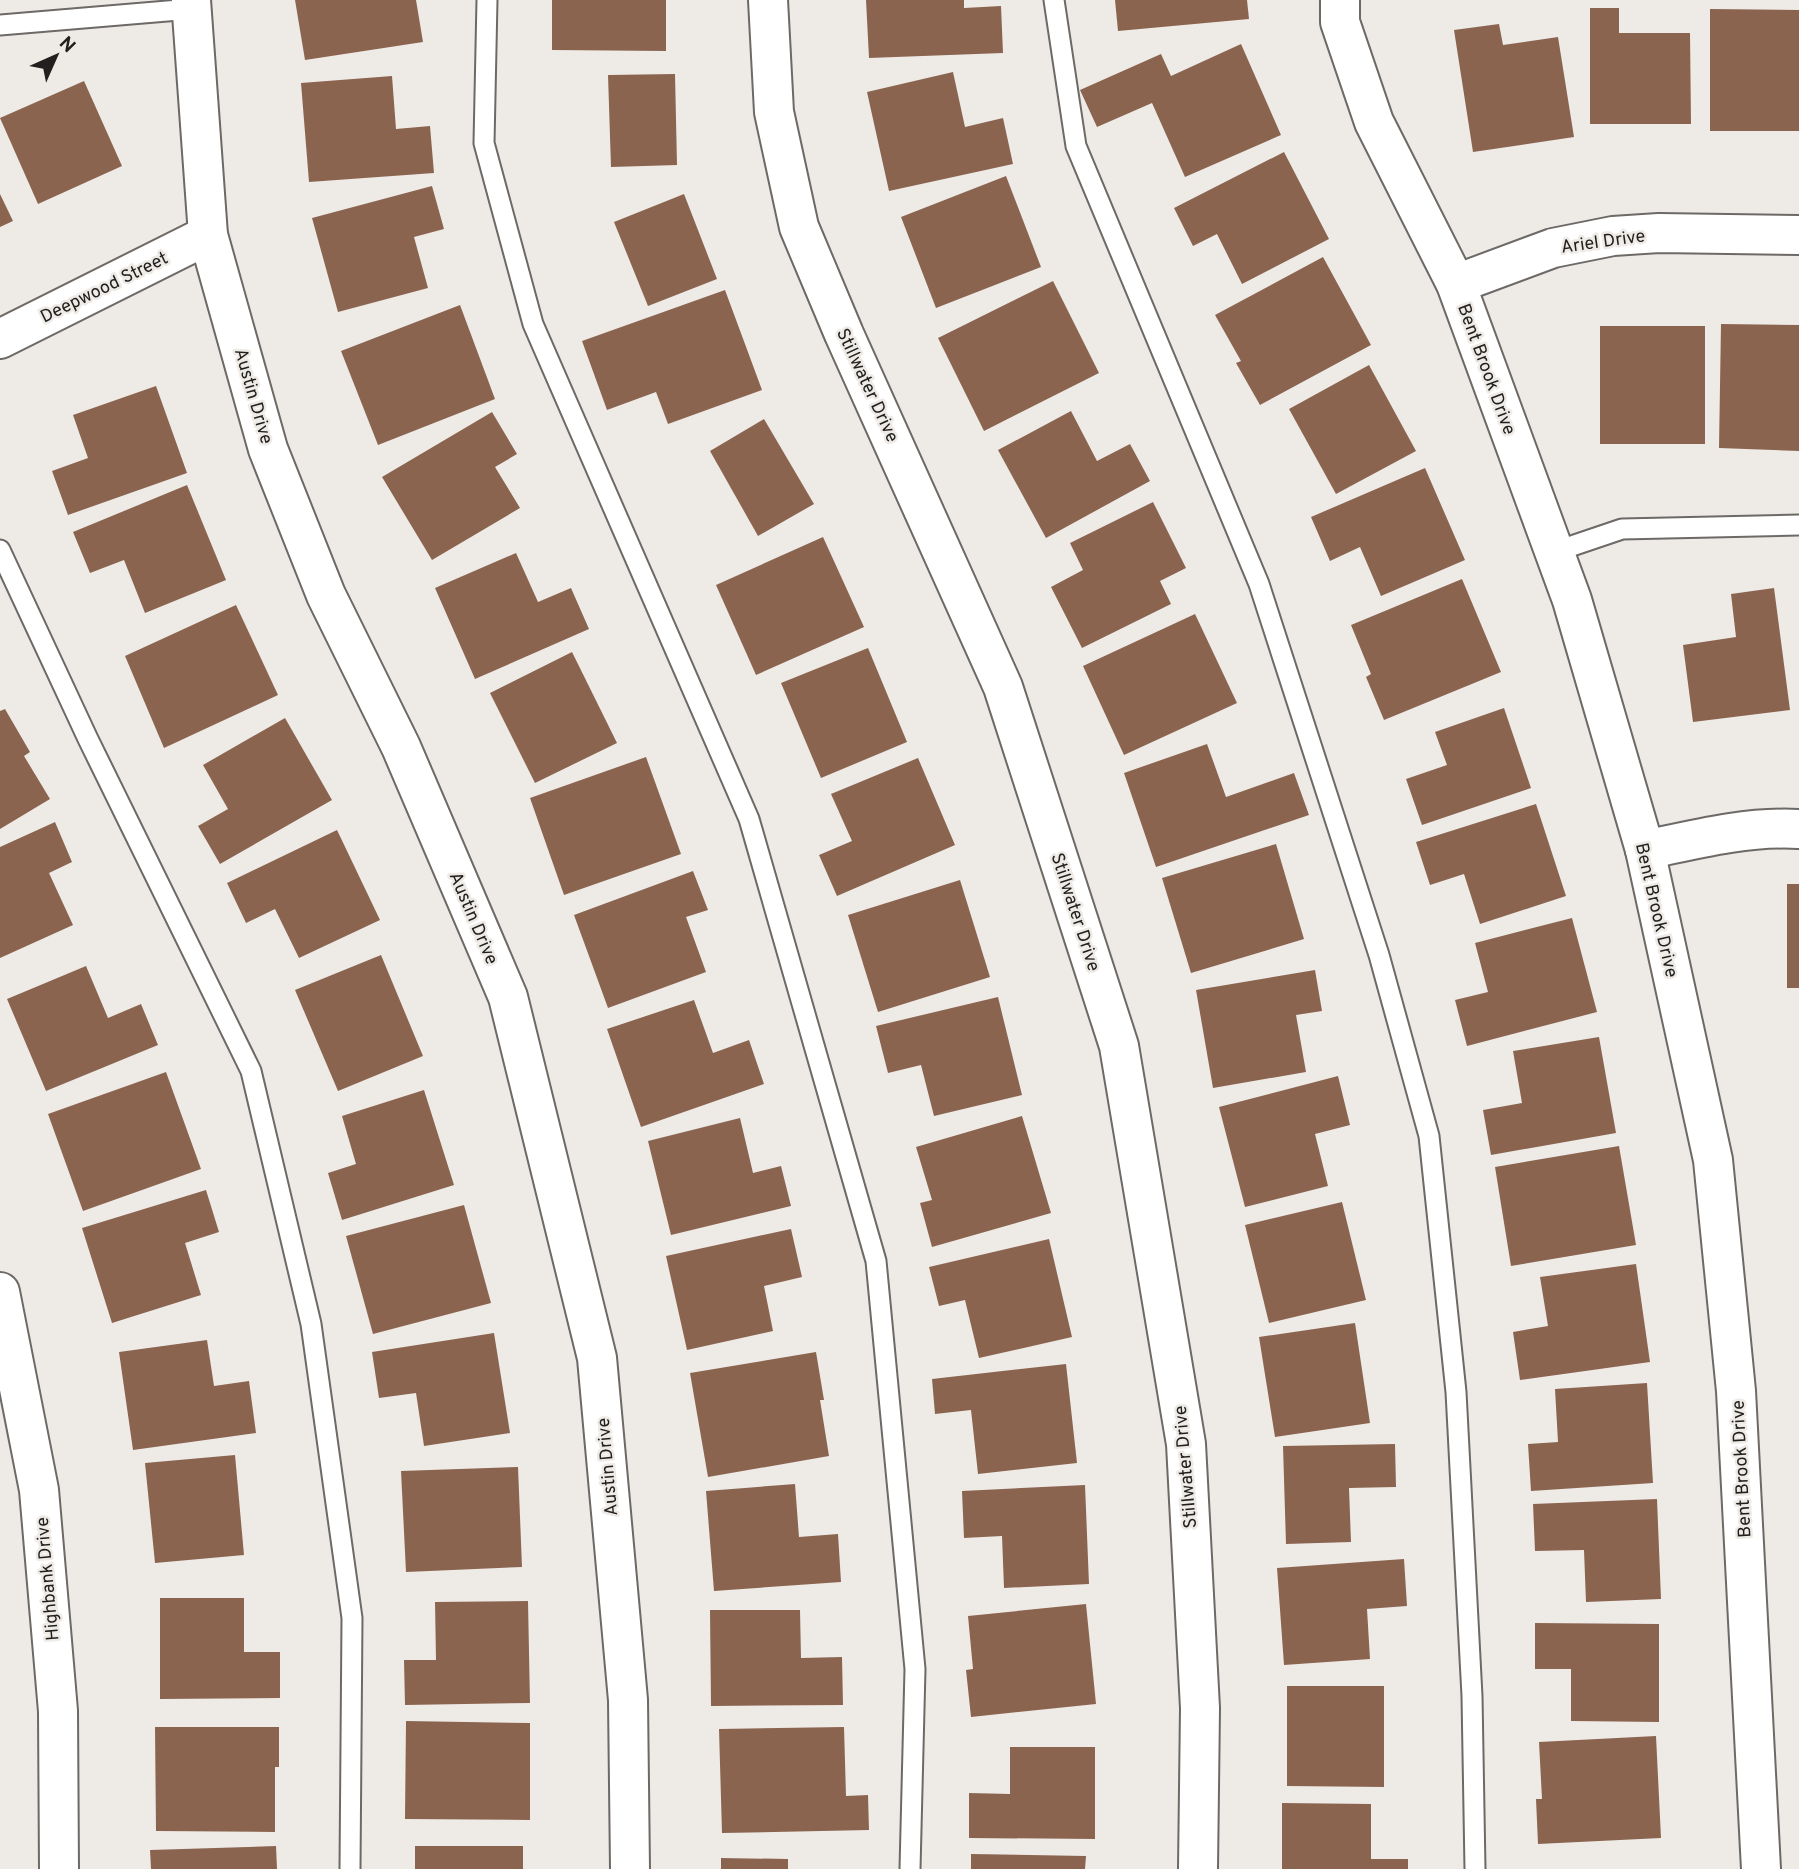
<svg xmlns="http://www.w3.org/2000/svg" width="1799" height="1869" viewBox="0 0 1799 1869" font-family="Overpass,sans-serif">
  <rect width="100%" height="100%" fill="#eeebe7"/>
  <g fill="#8b6450">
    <polygon points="295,0 416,0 423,42 305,60"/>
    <polygon points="552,0 666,0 666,51 552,50"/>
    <polygon points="866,0 964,0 964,8 1001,6 1003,53 869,58"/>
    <polygon points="1115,0 1247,0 1249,19 1118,31"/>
    <polygon points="1590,8 1619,8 1619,33 1690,33 1691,124 1590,124"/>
    <polygon points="1710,9 1799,10 1799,131 1710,131"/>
    <polygon points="1499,24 1503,45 1558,37 1574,137 1473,152 1454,30"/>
    <polygon points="1241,44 1281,135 1185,177 1152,103 1097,127 1080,90 1161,54 1171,76"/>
    <polygon points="953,72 965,127 1003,118 1013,164 889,191 867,92"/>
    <polygon points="675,74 677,165 611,167 608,75"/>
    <polygon points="392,76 396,129 430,126 434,173 309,182 301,83"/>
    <polygon points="84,81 122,166 38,204 0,118"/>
    <polygon points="1284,152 1329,239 1242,284 1217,234 1193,246 1174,208"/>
    <polygon points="1006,176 1041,267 936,308 901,217"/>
    <polygon points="432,186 444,229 414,237 428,288 338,312 312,218"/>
    <polygon points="0,194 13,221 0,227"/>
    <polygon points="684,194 717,279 648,306 614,222"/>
    <polygon points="1323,257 1371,345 1260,405 1236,363 1241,361 1215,315"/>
    <polygon points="1053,281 1099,373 984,431 938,338"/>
    <polygon points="725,290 762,390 668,424 656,392 607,410 582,341"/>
    <polygon points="460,305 495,399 378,445 341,351"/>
    <polygon points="1721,324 1799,325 1799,451 1719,448"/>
    <rect x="1600" y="326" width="105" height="118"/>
    <polygon points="1369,365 1416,451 1336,494 1289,409"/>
    <polygon points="156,386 187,473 68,515 52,471 88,458 73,415"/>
    <polygon points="1071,411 1097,461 1130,444 1150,481 1046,538 998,450"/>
    <polygon points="492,412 517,454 495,467 520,508 432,560 382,477"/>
    <polygon points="764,419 814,504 758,536 710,451"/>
    <polygon points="1425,468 1465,560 1381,596 1360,547 1330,561 1311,517"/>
    <polygon points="187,485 226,580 145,613 124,560 90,573 73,532"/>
    <polygon points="1153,502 1186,568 1160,581 1171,604 1082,648 1051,587 1083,570 1070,543"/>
    <polygon points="823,537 864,627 756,675 716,585"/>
    <polygon points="516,553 538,602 571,588 589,629 475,679 435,588"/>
    <polygon points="1462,579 1501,672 1384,720 1366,677 1371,674 1351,625"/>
    <polygon points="1774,588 1790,710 1693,722 1683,645 1736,637 1731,594"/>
    <polygon points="236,605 278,695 164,748 125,656"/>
    <polygon points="1195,614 1237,703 1124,755 1083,666"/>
    <polygon points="868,648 907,742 821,778 781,683"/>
    <polygon points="572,652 617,743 535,783 490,693"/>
    <polygon points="1504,708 1531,788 1422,825 1406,779 1447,765 1435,732"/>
    <polygon points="5,709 30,752 24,756 50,799 0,829 0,711"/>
    <polygon points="285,718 332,800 220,864 198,826 228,809 203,765"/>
    <polygon points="1207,744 1226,797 1294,773 1309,815 1156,867 1124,773"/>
    <polygon points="646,757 681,854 564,895 530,798"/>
    <polygon points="918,758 955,845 837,896 819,855 852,841 831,794"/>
    <polygon points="1536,804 1566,896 1480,924 1464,874 1430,885 1416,842"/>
    <polygon points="55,822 72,862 49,873 73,925 0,958 0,847"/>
    <polygon points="337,830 380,920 299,958 275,909 246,923 227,883"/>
    <polygon points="1276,844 1304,939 1191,973 1162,878"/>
    <polygon points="693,871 708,910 686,917 706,972 608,1008 574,915"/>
    <polygon points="960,880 990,977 878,1012 848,915"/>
    <rect x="1787" y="884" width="12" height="104"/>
    <polygon points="1572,918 1597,1012 1467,1046 1455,1000 1488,992 1475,943"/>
    <polygon points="381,955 423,1056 338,1091 295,990"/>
    <polygon points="86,966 108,1018 141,1004 158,1045 46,1091 7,999"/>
    <polygon points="1315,970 1322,1011 1296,1015 1306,1072 1213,1088 1196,990"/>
    <polygon points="998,997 1022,1095 934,1116 921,1065 888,1073 876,1026"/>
    <polygon points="694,1000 713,1053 749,1040 764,1084 641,1127 607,1029"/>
    <polygon points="1599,1037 1616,1133 1491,1155 1483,1110 1522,1103 1513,1051"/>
    <polygon points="166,1072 201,1169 83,1211 48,1114"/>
    <polygon points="1338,1076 1350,1125 1315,1134 1328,1186 1245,1207 1219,1107"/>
    <polygon points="424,1090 454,1185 342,1220 328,1173 356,1164 342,1116"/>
    <polygon points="1022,1116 1051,1213 932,1247 920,1203 932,1200 916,1147"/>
    <polygon points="740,1118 753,1173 781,1166 791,1206 671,1235 648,1141"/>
    <polygon points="1619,1146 1636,1245 1511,1266 1495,1167"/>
    <polygon points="206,1190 219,1232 185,1243 201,1295 112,1323 82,1228"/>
    <polygon points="1342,1202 1366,1300 1269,1323 1245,1225"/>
    <polygon points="464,1205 491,1303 373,1334 346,1236"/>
    <polygon points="791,1229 802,1277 764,1286 773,1331 687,1350 666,1256"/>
    <polygon points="1049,1239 1072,1337 979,1358 965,1300 939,1306 929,1267"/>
    <polygon points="1636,1264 1650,1362 1520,1380 1513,1332 1548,1326 1540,1277"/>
    <polygon points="1355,1323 1370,1423 1275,1437 1259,1337"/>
    <polygon points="494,1333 510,1433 424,1446 416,1393 379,1398 372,1352"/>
    <polygon points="207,1340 214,1386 249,1381 256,1433 133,1450 119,1352"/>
    <polygon points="816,1352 824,1400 820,1400 829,1456 708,1477 690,1373"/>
    <polygon points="1066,1364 1077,1463 978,1474 971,1410 935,1414 932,1379"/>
    <polygon points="1647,1383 1653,1483 1531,1491 1528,1444 1558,1442 1555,1389"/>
    <polygon points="1395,1444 1396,1487 1349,1488 1351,1542 1286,1544 1283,1446"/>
    <polygon points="235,1455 244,1555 155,1563 145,1463"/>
    <polygon points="518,1467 522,1567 406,1572 401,1471"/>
    <polygon points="795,1484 799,1537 838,1534 841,1582 714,1591 706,1491"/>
    <polygon points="1085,1485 1089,1584 1004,1588 1002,1536 964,1538 962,1491"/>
    <polygon points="1657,1499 1661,1599 1586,1602 1584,1550 1535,1551 1533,1504"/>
    <polygon points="1404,1559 1407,1606 1367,1609 1370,1659 1284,1665 1277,1568"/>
    <polygon points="160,1598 244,1598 244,1652 280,1652 280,1698 160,1699"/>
    <polygon points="528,1601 530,1703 405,1705 404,1660 436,1660 435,1602"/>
    <polygon points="1086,1604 1096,1704 971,1717 966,1670 973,1669 968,1616"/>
    <polygon points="710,1610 800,1610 801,1658 842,1657 843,1705 711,1706"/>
    <polygon points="1535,1623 1659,1624 1659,1722 1571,1721 1571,1669 1535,1669"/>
    <polygon points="1287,1686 1384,1686 1384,1787 1287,1786"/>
    <polygon points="406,1721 530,1723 530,1820 405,1819"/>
    <polygon points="155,1727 279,1727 279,1767 275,1767 275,1832 156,1831"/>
    <polygon points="844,1727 846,1796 868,1795 869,1830 722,1833 719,1729"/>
    <polygon points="1656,1736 1661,1838 1538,1844 1536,1799 1542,1799 1539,1742"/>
    <polygon points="1010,1747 1095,1747 1095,1839 969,1838 969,1793 1010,1794"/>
    <polygon points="1282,1803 1371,1804 1371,1859 1408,1859 1408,1869 1282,1869"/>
    <polygon points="276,1846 277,1869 151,1869 150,1850"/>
    <rect x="415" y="1846" width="108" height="23"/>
    <polygon points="971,1854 1086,1856 1085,1869 971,1869"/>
    <polygon points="721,1858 788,1859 788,1869 721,1869"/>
  </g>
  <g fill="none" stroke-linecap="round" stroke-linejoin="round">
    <defs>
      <g id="service">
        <polyline points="487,0 484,143 533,324 749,819 876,1261 915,1669 910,1869"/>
        <polyline points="1054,0 1076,146 1259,584 1379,955 1429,1136 1456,1392 1472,1696 1475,1869"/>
        <polyline points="0,25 191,9"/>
        <polyline points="0,550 88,739 251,1071 311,1324 352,1618 350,1869"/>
        <polyline points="1554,552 1622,529 1799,525"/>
      </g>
      <g id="minor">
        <polyline points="191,0 208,235 268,449 326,595 401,747 508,997 597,1358 628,1700 630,1869"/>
        <polyline points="768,0 774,112 799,227 844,334 1003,687 1119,1046 1186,1444 1200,1708 1198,1869"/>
        <polyline points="1340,0 1340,22 1374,122 1456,284 1572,600 1645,850 1713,1160 1736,1391 1761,1869"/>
        <polyline points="1456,284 1553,248 1613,236 1659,233 1799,235"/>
        <polyline points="0,339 208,235"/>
        <path d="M 1645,850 C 1696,839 1747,826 1799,829"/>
        <polyline points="0,1292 39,1490 58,1711 59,1869"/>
      </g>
    </defs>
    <use href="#service" stroke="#6c6966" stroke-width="23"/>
    <use href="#minor" stroke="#6c6966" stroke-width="42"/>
    <use href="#service" stroke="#fff" stroke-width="19"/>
    <use href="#minor" stroke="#fff" stroke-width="38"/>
  </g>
  <g text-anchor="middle" stroke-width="5" stroke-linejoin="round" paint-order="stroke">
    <g font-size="18" fill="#21201e" stroke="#eeebe7">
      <text transform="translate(1603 241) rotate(-8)" y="6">Ariel Drive</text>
      <text transform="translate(104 287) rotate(-26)" y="6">Deepwood Street</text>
      <text transform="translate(1487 369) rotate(70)" y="6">Bent Brook Drive</text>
      <text transform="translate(868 385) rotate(65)" y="6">Stillwater Drive</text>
      <text transform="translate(254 396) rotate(74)" y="6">Austin Drive</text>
      <text transform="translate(1657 910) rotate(77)" y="6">Bent Brook Drive</text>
      <text transform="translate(1076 912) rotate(72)" y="6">Stillwater Drive</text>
      <text transform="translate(474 918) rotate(67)" y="6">Austin Drive</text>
      <text transform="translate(607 1467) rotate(-95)" y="6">Austin Drive</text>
      <text transform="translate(1185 1467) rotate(-95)" y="6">Stillwater Drive</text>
      <text transform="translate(1741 1469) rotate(-93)" y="6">Bent Brook Drive</text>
      <text transform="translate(47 1579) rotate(-95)" y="6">Highbank Drive</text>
    </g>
  </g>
  <g transform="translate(56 56) rotate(45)" stroke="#eeebe7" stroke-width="5" paint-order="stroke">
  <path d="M0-5L12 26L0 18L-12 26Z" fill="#21201e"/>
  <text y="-10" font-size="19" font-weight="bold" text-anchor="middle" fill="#21201e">N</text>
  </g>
</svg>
